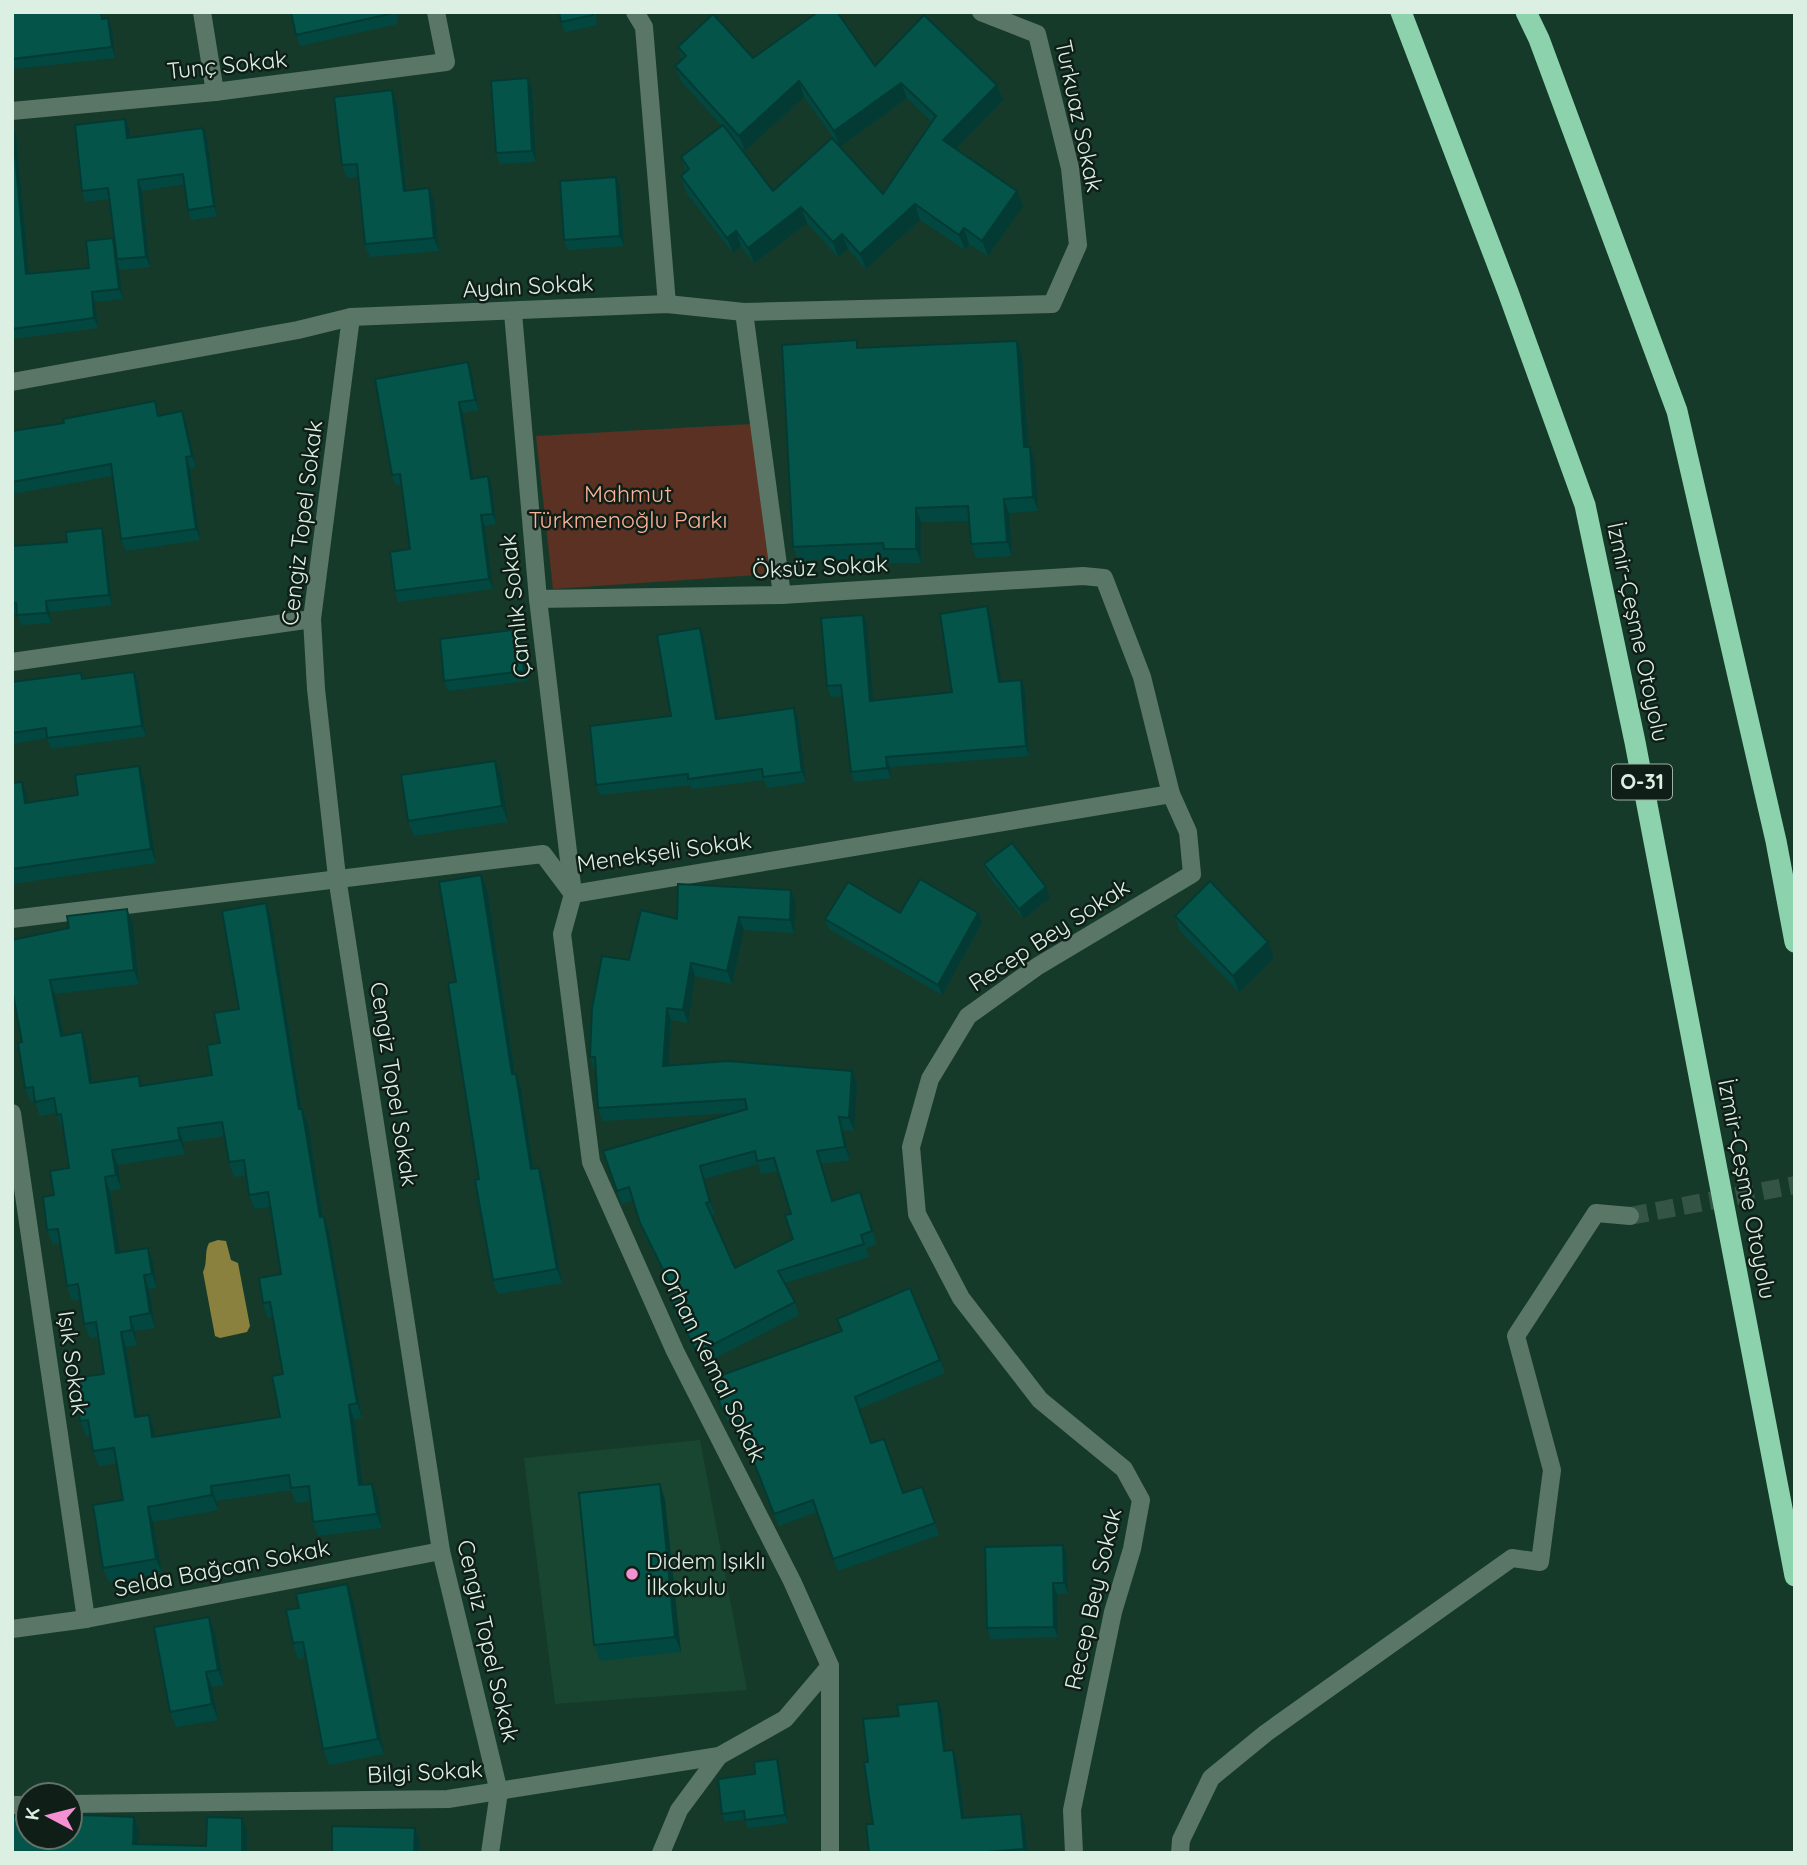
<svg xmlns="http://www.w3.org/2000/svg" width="1807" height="1865" viewBox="0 0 1807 1865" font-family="Quicksand,sans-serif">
  <rect width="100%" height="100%" fill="#163a29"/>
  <polygon fill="#194631" points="700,1440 747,1690 555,1704 524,1458"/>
  <polygon fill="#5a3122" points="751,424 770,574 553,589 536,436"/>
  <path fill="#8b813e" d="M 218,1240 L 226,1241 L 231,1260 L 238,1263 L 250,1326 L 247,1332 L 220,1338 L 215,1336 L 203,1272 C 208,1262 204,1252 209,1243 Z"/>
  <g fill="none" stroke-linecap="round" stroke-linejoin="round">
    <polyline stroke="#345545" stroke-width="18" stroke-dasharray="18 9" stroke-linecap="butt" points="1630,1216 1795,1185"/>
    <g stroke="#5a7667" stroke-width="18">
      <polyline points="202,12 215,92"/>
      <polyline points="635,12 644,27 667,304"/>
      <polyline points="12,111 215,92 446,62 436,12"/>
      <polyline points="744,312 782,595"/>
      <polyline points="513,313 538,599 573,894 562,934 591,1162 675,1351 792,1581 830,1666 830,1853"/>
      <polyline points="351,317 312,619 316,689 337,877 441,1551 499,1792 490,1853"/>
      <polyline points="12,382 298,330 351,317 667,304 744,312 1052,304 1078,245 1070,168 1037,34 981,12"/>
      <polyline points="538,599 782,595 1083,576 1104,578 1142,677 1171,794 1188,832 1192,874 1038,966 968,1016 930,1079 911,1147 917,1214 961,1298 1040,1400 1124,1469 1141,1500 1132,1549 1113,1612 1072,1810 1074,1853"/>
      <polyline points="12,662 312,619"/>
      <polyline points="12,919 543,854 573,894 1171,794"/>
      <polyline points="12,1113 86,1619"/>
      <polyline points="12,1629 86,1619 441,1551"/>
      <polyline points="70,1804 448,1799 719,1756 785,1719 830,1666"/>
      <polyline points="12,1805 28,1805"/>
      <polyline points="661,1853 679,1810 719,1756"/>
      <polyline points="1180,1853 1181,1840 1211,1778 1266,1733 1512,1558 1540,1562 1552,1470 1516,1336 1596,1213 1630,1216"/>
    </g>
    <g stroke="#8cd3ad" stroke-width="21">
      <polyline points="1401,12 1508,292 1585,505 1635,742 1795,1576"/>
      <polyline points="1526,12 1539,39 1677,411 1776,841 1795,942"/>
    </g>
  </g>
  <g fill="#034840" fill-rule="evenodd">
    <polygon points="12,12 108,18 112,29 115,58 12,69"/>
    <polygon points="396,12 398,24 300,46 296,35"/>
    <polygon points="595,12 597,25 565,32 561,22"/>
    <path d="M 678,47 L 753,58 L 875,66 L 997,85 L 1003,100 L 956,149 L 1023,206 L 988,256 L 969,244 L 965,250 L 920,220 L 866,269 L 848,249 L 838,257 L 807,223 L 754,263 L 741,246 L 733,253 L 686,192 L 681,176 L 686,172 L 681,157 L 722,126 L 681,81 L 675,66 L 682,59 ZM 804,97 L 838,144 L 773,191 L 732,138 L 745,151 ZM 907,98 L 932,122 L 883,194 L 840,147 Z"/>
    <polygon points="528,78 532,88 536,162 500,164 496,153"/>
    <polygon points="392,90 397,103 407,190 429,188 434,201 439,251 370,257 365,244 359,177 347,178 342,165"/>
    <polygon points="125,119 129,129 130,138 203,128 207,138 217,216 192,220 188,210 185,184 142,191 150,267 120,270 119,267 123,299 95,302 98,328 12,339 12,123 16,134 29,274 89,268 114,240 109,199 85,202 82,191"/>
    <polygon points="616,177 620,187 624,246 568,250 564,240"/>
    <polygon points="860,348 1022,355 1028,447 1035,461 1038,511 1009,513 1012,556 976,558 971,544 969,521 921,522 921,563 889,563 886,557 799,561 793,547"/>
    <polygon points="468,362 472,373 479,410 463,413 473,478 488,476 492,487 496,524 485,526 493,589 398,602 395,591 410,549 402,484 396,485 392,475"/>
    <polygon points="155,401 160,416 186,422 196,467 190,468 200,540 126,551 121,539 112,476 12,494 12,431 64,423"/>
    <polygon points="12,532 14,537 15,546 105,539 112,605 50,612 51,623 21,625 17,613 12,614"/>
    <polygon points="987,606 991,617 1001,682 1025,691 1029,756 890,767 891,778 854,782 851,772 842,696 831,697 827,686 863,615 867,625 873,700 952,692"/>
    <polygon points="700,628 704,638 718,718 794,708 798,718 806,782 767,788 764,780 692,789 690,785 600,795 596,785 671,716"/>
    <polygon points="523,640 528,681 448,691 444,681"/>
    <polygon points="134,672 138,682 146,736 51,749 47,738 12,744 12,682 83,679"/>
    <polygon points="495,761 501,776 508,822 414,836 408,821"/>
    <polygon points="144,780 156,863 12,884 12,783 27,796 28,803 78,795"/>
    <polygon points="984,864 1050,898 1023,919 988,875"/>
    <polygon points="487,889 515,1074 521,1088 534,1169 544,1182 562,1283 498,1294 493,1280 456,982"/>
    <path d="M 791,890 L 796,903 L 794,933 L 744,930 L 732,984 L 695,976 L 688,1023 L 671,1020 L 669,1065 L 852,1071 L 857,1084 L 854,1131 L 843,1130 L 850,1160 L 821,1164 L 833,1201 L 860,1192 L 877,1244 L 866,1248 L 869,1257 L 785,1283 L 795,1302 L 799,1315 L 702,1365 L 675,1314 L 671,1301 L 676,1298 L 645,1236 L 633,1200 L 622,1204 L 603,1151 L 732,1113 L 603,1121 L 598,1108 L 596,1070 L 594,1070 L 590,1057 L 629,960 L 677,919 ZM 758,1164 L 761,1174 L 778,1171 L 791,1214 L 793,1239 L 735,1268 L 711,1216 L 715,1215 L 704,1179 Z"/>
    <polygon points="900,913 978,913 982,923 942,995 829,929 825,919"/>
    <polygon points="1175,916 1274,958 1239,992 1180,931"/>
    <path d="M 271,918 L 302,1109 L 308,1123 L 323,1217 L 329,1231 L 362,1418 L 354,1419 L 363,1485 L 372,1484 L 378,1498 L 382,1528 L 318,1536 L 313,1522 L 310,1501 L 296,1503 L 291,1490 L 216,1501 L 218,1510 L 153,1522 L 162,1573 L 109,1582 L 103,1568 L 123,1500 L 117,1463 L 99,1466 L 93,1451 L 91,1435 L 86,1436 L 80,1421 L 104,1374 L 98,1337 L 90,1338 L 84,1324 L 81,1299 L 72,1301 L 67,1286 L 60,1243 L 53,1245 L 47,1230 L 54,1195 L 69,1168 L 63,1129 L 62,1129 L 56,1113 L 40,1116 L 35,1101 L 31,1102 L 25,1088 L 22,1042 L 15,1002 L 12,1003 L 12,940 L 133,924 L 139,984 L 55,994 L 64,1035 L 82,1032 L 87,1047 L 93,1082 L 142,1086 L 212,1075 L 220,1043 L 239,1009 ZM 224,1136 L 229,1162 L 234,1177 L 246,1175 L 249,1195 L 255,1209 L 270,1207 L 281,1274 L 263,1303 L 268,1318 L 273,1317 L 283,1374 L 280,1417 L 155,1436 L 154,1430 L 138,1417 L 126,1347 L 137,1345 L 135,1331 L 155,1328 L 149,1289 L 157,1288 L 153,1262 L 119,1252 L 110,1191 L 121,1189 L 118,1165 L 185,1154 L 183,1142 Z"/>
    <polygon points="940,1360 945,1373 859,1409 871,1443 903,1493 922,1487 939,1535 838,1571 817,1512 779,1526 736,1418 727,1421 711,1379"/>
    <polygon points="660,1484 665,1500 681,1652 600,1661 594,1645"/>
    <polygon points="1067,1556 1068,1594 1057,1594 1058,1637 991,1639 987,1628"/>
    <polygon points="353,1599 384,1754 329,1765 323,1749 306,1657 298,1659 293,1643 299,1608"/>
    <polygon points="209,1617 215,1632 224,1685 212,1687 218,1720 176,1727 170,1712"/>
    <polygon points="938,1701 942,1711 946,1750 953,1750 957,1760 965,1818 1025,1824 1027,1853 869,1853 873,1824 868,1762 899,1716"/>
    <polygon points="777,1759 780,1767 788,1823 748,1828 745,1819 725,1822 722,1814 755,1774"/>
  </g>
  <g fill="#033b34">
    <polygon points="108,18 112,29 115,58 112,47"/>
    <polygon points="528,78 532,88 536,162 532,151"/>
    <polygon points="799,81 804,97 745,151 739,136"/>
    <polygon points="901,83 907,98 840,147 834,131"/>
    <polygon points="997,85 1003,100 949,156 943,140"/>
    <polygon points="392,90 397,103 408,204 404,191"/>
    <polygon points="125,119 129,129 131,148 127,138"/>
    <polygon points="12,123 16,134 30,285 26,274"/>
    <polygon points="203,128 207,138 217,216 214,206"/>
    <polygon points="616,177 620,187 624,246 620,236"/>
    <polygon points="138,180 142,191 150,267 146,257"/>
    <polygon points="429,188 434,201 439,251 434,238"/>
    <polygon points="1017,191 1023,206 988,256 982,241"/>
    <polygon points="915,204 920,220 866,269 860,254"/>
    <polygon points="801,207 807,223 754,263 748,248"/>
    <polygon points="964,228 969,244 965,250 959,235"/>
    <polygon points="736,231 741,246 733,253 727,238"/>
    <polygon points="842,234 848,249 838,257 833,242"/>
    <polygon points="113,238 117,259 119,267 123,299 119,289"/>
    <polygon points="92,292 95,302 98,328 94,318"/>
    <polygon points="1017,341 1022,355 1029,461 1024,447"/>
    <polygon points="468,362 472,373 479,410 475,400"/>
    <polygon points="459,402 463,413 475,489 471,479"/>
    <polygon points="182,411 186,422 196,467 192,456"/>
    <polygon points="1030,447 1035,461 1038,511 1033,497"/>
    <polygon points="186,457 190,468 200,540 196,529"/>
    <polygon points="488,476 492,487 496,524 493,514"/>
    <polygon points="1004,499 1009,513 1012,556 1007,542"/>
    <polygon points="916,508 921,522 921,563 916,549"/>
    <polygon points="481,515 485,526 493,589 489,579"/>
    <polygon points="102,528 105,539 112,605 109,595"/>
    <polygon points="12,532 14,537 15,556 12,548"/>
    <polygon points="46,601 50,612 51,623 47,613"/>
    <polygon points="987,606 991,617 1003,692 999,682"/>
    <polygon points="863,615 867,625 874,711 870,701"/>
    <polygon points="700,628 704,638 720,729 716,719"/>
    <polygon points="519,629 523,640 528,681 524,671"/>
    <polygon points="134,672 138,682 146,736 142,726"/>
    <polygon points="1021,680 1025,691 1029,756 1026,746"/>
    <polygon points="794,708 798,718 806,782 802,772"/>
    <polygon points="886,757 890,767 891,778 887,768"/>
    <polygon points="495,761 501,776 508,822 502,806"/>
    <polygon points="139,766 144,780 156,863 151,849"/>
    <polygon points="22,782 27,796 30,817 25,803"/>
    <polygon points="481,875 487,889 517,1089 512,1074"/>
    <polygon points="1046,887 1050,898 1023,919 1019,909"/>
    <polygon points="791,890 796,903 794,933 790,920"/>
    <polygon points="266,903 271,918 304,1124 299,1109"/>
    <polygon points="127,909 133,924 139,984 134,970"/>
    <polygon points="978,913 982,923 942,995 938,985"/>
    <polygon points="739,917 744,930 732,984 727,971"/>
    <polygon points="1268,942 1274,958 1239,992 1233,976"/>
    <polygon points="691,963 695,976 688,1023 683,1010"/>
    <polygon points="50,980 55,994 67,1050 61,1036"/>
    <polygon points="667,1008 671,1020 668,1078 663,1066"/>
    <polygon points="82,1032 87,1047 95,1097 90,1083"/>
    <polygon points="852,1071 857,1084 854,1131 849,1118"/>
    <polygon points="516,1074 521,1088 536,1184 531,1169"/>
    <polygon points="302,1109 308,1123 325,1232 320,1217"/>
    <polygon points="839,1117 843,1130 850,1160 845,1147"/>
    <polygon points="178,1128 183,1142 185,1154 180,1140"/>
    <polygon points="112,1150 118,1165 121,1189 116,1175"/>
    <polygon points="700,1166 704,1179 715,1215 710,1202"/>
    <polygon points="539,1168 544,1182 562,1283 557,1269"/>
    <polygon points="105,1177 110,1191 122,1267 116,1253"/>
    <polygon points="324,1217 329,1231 362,1418 357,1403"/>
    <polygon points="148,1248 153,1262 157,1288 152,1274"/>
    <polygon points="144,1275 149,1289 155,1328 150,1313"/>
    <polygon points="130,1317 135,1331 137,1345 132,1330"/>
    <polygon points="121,1332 126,1347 140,1432 135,1417"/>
    <polygon points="349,1405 354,1419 365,1499 359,1485"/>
    <polygon points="149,1415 154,1430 157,1451 152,1437"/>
    <polygon points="372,1484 378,1498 382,1528 377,1514"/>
    <polygon points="660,1484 665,1500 681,1652 675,1637"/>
    <polygon points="211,1486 216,1501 218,1510 212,1495"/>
    <polygon points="148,1507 153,1522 162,1573 156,1559"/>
    <polygon points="1063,1545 1067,1556 1068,1594 1064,1583"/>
    <polygon points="1053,1583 1057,1594 1058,1637 1054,1627"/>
    <polygon points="347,1584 353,1599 384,1754 378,1739"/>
    <polygon points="209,1617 215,1632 224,1685 218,1670"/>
    <polygon points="206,1672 212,1687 218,1720 212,1704"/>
    <polygon points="938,1701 942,1711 947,1761 944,1751"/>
    <polygon points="953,1750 957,1760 966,1829 962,1818"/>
    <polygon points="777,1759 780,1767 788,1823 785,1815"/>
    <polygon points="1021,1814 1025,1824 1027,1853 1026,1853 1024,1849"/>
    <polygon points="134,1817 139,1829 138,1853 133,1844"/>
    <polygon points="242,1818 247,1830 247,1853 242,1853"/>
    <polygon points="415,1828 419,1840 419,1853 414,1853"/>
  </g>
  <g fill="#04544a" stroke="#033b34" stroke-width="2" fill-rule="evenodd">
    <polygon points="12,12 101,12 102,19 108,18 112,47 12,59"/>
    <polygon points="291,12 394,12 394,13 296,35"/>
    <polygon points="559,12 593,12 593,15 561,22"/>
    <polygon points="818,12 837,12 875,66 924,15 997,85 943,140 1017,191 982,241 964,228 959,235 915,204 860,254 842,234 833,242 801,207 748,248 736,231 727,238 681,176 689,169 681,157 723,125 773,191 832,138 883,194 936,116 901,83 834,131 799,81 739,136 675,66 686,56 678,47 713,14 753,58"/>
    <polygon points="528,78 532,151 496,153 491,81"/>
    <polygon points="392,90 404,191 429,188 434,238 365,244 357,164 342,165 334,97"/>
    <polygon points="125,119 127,138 203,128 214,206 188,210 183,174 138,180 146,257 117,259 108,188 82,191 75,125"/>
    <polygon points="12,123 26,274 89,268 86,241 113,238 119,289 92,292 94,318 12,329"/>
    <polygon points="616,177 620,236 564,240 560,181"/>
    <polygon points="857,340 857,348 1017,341 1024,447 1030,447 1033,497 1004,499 1007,542 971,544 968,506 916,508 916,549 884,549 883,543 793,547 782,345"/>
    <polygon points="468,362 475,400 459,402 471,479 488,476 493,514 481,515 489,579 395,591 390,552 410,549 400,474 392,475 375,379"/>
    <polygon points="155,401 158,416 182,411 192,456 186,457 196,529 121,539 111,464 12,482 12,431 64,423 63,419"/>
    <polygon points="102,528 109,595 46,601 47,613 17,615 16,603 12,603 12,546 67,542 66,532"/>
    <polygon points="987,606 999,682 1021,680 1026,746 886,757 887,768 851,772 841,685 827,686 821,618 863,615 870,701 952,692 940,614"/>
    <polygon points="700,628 716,719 794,708 802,772 763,777 762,769 688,779 688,774 596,785 590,726 671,716 657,635"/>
    <polygon points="519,629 524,671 444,681 440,639"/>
    <polygon points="134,672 142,726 47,738 46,728 12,733 12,682 81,673 82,679"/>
    <polygon points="495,761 502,806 408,821 401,775"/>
    <polygon points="139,766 151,849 12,869 12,783 22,782 25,803 78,795 75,775"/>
    <polygon points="1012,843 1046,887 1019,909 984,864"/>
    <polygon points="481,875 512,1074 516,1074 531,1169 539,1168 557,1269 493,1280 475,1180 479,1179 448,983 456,982 439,882"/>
    <polygon points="920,879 978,913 938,985 825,919 848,882 900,913"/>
    <polygon points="1210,881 1268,942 1233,976 1175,916"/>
    <path d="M 678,884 L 791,890 L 790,920 L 739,917 L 727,971 L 691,963 L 683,1010 L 667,1008 L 663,1066 L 728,1061 L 852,1071 L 849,1118 L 839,1117 L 845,1147 L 817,1151 L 832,1201 L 860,1192 L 872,1231 L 861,1235 L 864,1244 L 778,1271 L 795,1302 L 697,1353 L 671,1301 L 677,1298 L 640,1223 L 629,1187 L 617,1191 L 603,1151 L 747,1109 L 745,1099 L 598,1108 L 595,1057 L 590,1057 L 592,1008 L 602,956 L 629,960 L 641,910 L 677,919 ZM 755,1151 L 757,1161 L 774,1158 L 791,1214 L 785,1215 L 793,1239 L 735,1268 L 706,1203 L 710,1202 L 700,1166 Z"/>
    <path d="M 266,903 L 299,1109 L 302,1109 L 320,1217 L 324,1217 L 357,1403 L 349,1405 L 359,1485 L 372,1484 L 377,1514 L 313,1522 L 309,1486 L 291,1488 L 289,1475 L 211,1486 L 212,1495 L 148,1507 L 156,1559 L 103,1568 L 93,1505 L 123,1500 L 114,1448 L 93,1451 L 88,1420 L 80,1421 L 73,1378 L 104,1374 L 96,1322 L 84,1324 L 78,1284 L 67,1286 L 58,1229 L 47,1230 L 43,1197 L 54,1195 L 50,1171 L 69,1168 L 61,1114 L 57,1115 L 54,1098 L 35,1102 L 33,1087 L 25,1088 L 18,1043 L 22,1042 L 12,989 L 12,940 L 69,928 L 67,916 L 127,909 L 134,970 L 50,980 L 61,1036 L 82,1032 L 90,1083 L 139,1076 L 140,1086 L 212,1075 L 207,1045 L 220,1043 L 214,1013 L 239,1009 L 222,911 ZM 222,1122 L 229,1162 L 244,1160 L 249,1195 L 268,1192 L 281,1274 L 259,1278 L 263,1303 L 270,1302 L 283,1374 L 272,1376 L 280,1417 L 152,1437 L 149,1415 L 135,1417 L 121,1332 L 132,1330 L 130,1317 L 150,1313 L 144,1275 L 152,1274 L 148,1248 L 116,1253 L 105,1177 L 116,1175 L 112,1150 L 180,1140 L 178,1128 Z"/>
    <polygon points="910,1288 940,1360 855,1397 871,1443 884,1439 903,1493 922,1487 935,1523 833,1559 813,1500 774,1514 732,1406 722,1409 711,1379 842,1331 837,1319"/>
    <polygon points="660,1484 675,1637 594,1645 579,1493"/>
    <polygon points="1063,1545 1064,1583 1053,1583 1054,1627 987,1628 985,1547"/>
    <polygon points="347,1584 378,1739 323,1749 303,1642 293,1643 286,1610 299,1608 296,1594"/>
    <polygon points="209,1617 218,1670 206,1672 212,1704 170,1712 154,1627"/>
    <polygon points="938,1701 944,1751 953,1750 962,1818 1021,1814 1024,1849 973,1853 869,1853 866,1824 873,1824 864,1762 868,1762 863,1719 899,1716 897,1705"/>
    <polygon points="777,1759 785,1815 745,1820 744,1811 722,1814 718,1779 755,1774 754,1762"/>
    <polygon points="82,1815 134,1817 133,1844 206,1846 207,1817 242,1818 242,1853 12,1853 12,1817 28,1817 28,1837 70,1837 70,1819 82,1820"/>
    <polygon points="332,1826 415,1828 414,1853 332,1853"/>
  </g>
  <circle fill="#f491d3" stroke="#0f1e16" stroke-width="2.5" cx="632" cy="1574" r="7"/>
  <g text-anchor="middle" stroke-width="5" stroke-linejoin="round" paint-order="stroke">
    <rect fill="#0f1e16" stroke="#9eb0a6" stroke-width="2" x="1612" y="764.5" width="60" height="35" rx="5"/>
    <g font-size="21" font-weight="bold" fill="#dbefe3">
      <text x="1642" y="789">O-31</text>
    </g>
    <g font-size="23" fill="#dbefe3" stroke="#0f1e16">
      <text transform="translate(227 65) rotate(-6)" y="8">Tunç Sokak</text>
      <text transform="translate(1079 116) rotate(78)" y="8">Turkuaz Sokak</text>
      <text transform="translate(528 286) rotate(-3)" y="8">Aydın Sokak</text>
      <text transform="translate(302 523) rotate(-83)" y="8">Cengiz Topel Sokak</text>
      <text transform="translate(820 567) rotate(-3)" y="8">Öksüz Sokak</text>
      <text transform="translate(515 606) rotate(-96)" y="8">Çamlık Sokak</text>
      <text transform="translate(1638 632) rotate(78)" y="8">İzmir-Çeşme Otoyolu</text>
      <text transform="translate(664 852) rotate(-8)" y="8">Menekşeli Sokak</text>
      <text transform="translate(1049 935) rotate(-33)" y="8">Recep Bey Sokak</text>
      <text transform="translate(394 1084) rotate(81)" y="8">Cengiz Topel Sokak</text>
      <text transform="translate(1747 1189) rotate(79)" y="8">İzmir-Çeşme Otoyolu</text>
      <text transform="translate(73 1363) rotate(82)" y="8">Işık Sokak</text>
      <text transform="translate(713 1365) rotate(64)" y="8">Orhan Kemal Sokak</text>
      <text transform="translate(222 1568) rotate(-11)" y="8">Selda Bağcan Sokak</text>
      <text transform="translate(1093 1599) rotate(-77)" y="8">Recep Bey Sokak</text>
      <text transform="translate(488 1641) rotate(77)" y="8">Cengiz Topel Sokak</text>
      <text transform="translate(425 1772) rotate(-3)" y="8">Bilgi Sokak</text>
    </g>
    <g font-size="23" fill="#fdb298" stroke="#0f1e16">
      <text x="628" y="502">Mahmut<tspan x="628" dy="26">Türkmenoğlu Parkı</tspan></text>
    </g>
    <g font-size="23" fill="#dbefe3" stroke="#0f1e16" text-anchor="start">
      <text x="646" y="1569">Didem Işıklı<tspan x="646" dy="26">İlkokulu</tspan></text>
    </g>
  </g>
  <rect width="1807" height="1865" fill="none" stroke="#dbefe3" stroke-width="28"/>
  <g transform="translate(49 1816) rotate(277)"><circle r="33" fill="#0f1e16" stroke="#617268" stroke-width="2"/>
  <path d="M0-5L12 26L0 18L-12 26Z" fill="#f491d3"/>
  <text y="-10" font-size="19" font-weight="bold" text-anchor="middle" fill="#dbefe3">K</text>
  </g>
</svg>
